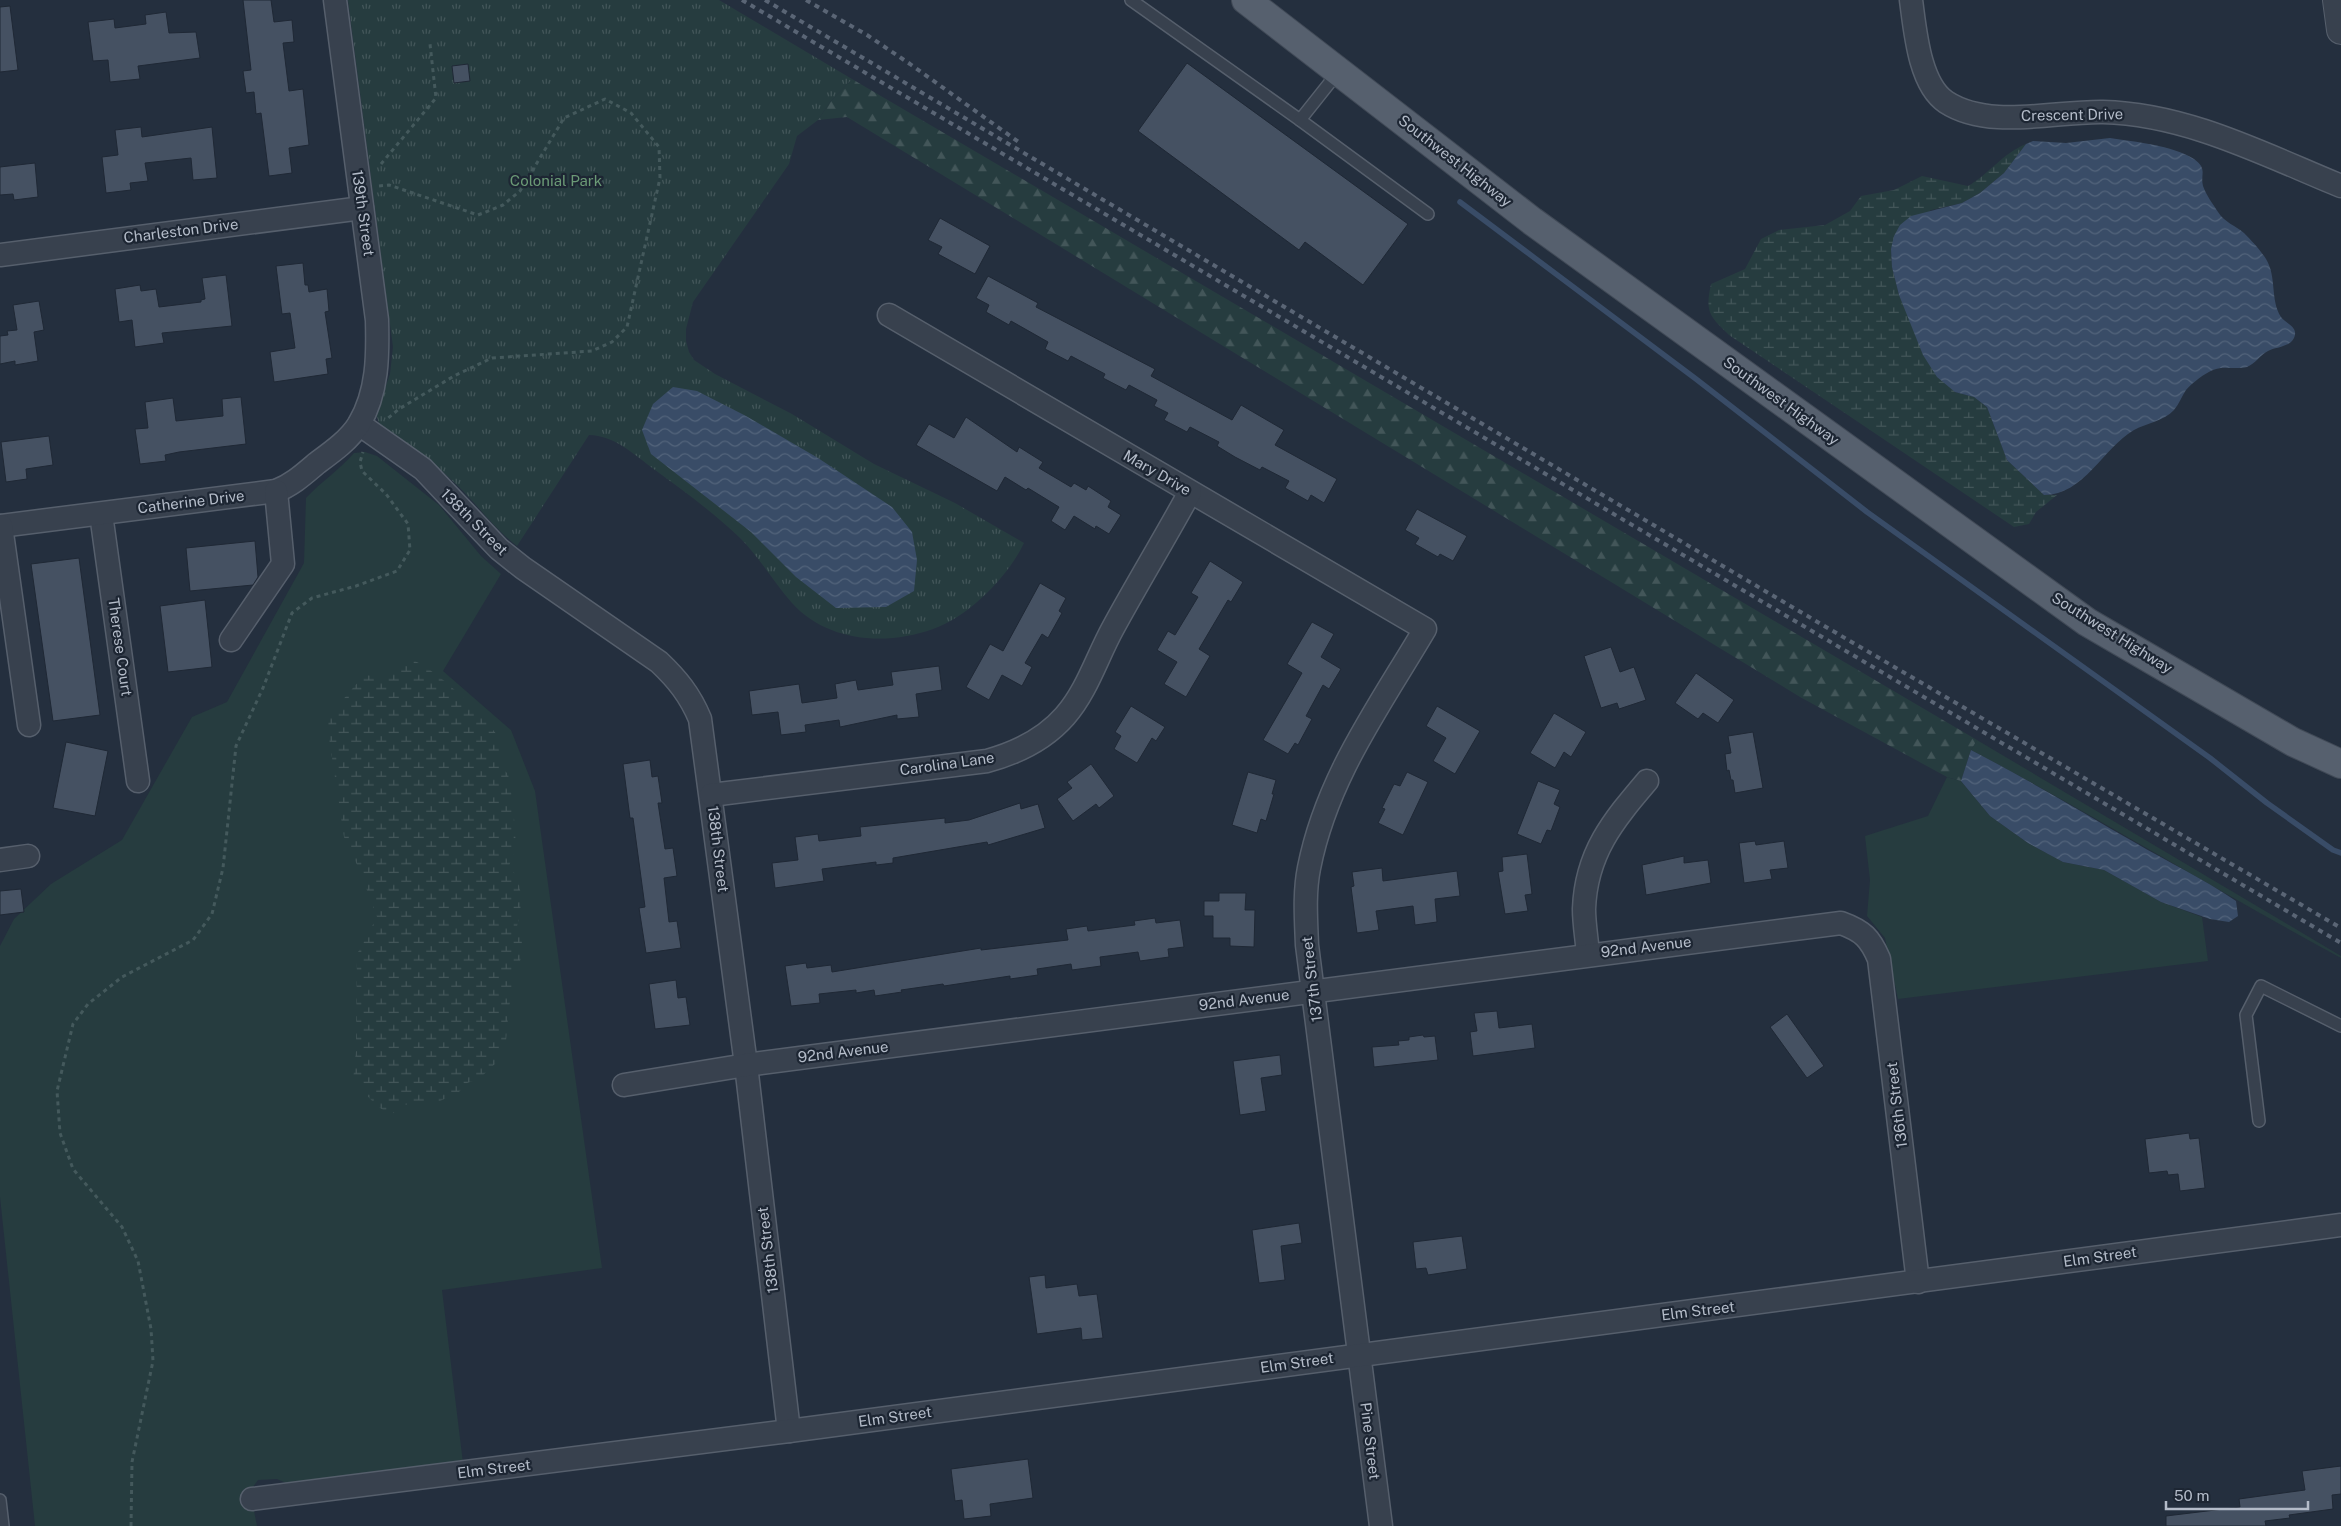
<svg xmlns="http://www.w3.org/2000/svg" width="2341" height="1526" viewBox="0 0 2341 1526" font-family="'Public Sans',sans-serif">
  <defs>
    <pattern id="forest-firs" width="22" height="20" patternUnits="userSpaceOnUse" patternTransform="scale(1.25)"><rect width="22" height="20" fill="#263c3f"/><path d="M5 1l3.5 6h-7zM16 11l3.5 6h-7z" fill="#435659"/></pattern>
    <pattern id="wetland-marsh" width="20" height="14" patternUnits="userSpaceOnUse" patternTransform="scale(1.25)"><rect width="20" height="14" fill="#263c3f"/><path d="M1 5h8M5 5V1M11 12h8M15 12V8" fill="none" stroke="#435659"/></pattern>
    <pattern id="park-tufts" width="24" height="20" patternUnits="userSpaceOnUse" patternTransform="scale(1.25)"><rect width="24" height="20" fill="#263c3f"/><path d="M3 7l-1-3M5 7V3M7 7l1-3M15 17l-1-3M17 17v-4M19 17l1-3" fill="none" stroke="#435659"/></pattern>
    <pattern id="water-waves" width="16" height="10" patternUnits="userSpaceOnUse" patternTransform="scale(1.25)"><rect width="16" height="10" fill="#394c67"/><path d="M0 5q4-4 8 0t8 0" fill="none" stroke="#53647b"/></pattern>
  </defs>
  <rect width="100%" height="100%" fill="#242f3e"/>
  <g fill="#263c3f">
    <path d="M 365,452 L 377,456 L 439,505 L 481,556 L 501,574 L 443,671 L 511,730 L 535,791 L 602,1268 L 442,1290 L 463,1463 L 293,1486 L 277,1479 L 258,1480 L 250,1491 L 257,1526 L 35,1526 L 0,1197 L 0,946 L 14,919 L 51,884 L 122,840 L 192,717 L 227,702 L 304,563 L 306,498 C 321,482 339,470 354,453 Z"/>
    <path d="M 1977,740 L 2341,956 L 2341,958 C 2217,891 2096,816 1971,750 Z"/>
    <polygon points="1947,777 1961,781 1990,816 2028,843 2063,862 2104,870 2161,902 2202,917 2208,961 1898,999 1885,938 1867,916 1870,880 1865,836 1928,816"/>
  </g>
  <polygon fill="url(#forest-firs)" points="852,79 1977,740 1971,750 1961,781 1947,777 1800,697 847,117 818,120 830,102"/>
  <g fill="url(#wetland-marsh)">
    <path d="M 2026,144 L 2004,173 L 1980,193 L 1962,203 L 1931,210 L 1891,249 L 1892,267 L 1899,295 L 1955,392 L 1974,397 L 1987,407 L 2007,460 L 2044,495 L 2057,495 L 2036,512 L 2029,524 L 2014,527 L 1729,335 C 1709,316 1705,312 1711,284 L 1745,269 L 1761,239 L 1779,230 L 1825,225 L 1850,211 L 1861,196 L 1894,190 L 1922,176 L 1968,186 C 1989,174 2003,153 2026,144 Z"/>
    <path d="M 415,661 C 440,674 465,699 485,719 C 491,725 493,732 500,737 L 501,748 L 496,762 L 508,774 L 513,802 L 516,847 L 509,866 C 525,883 522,909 516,930 C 528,945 521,963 512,977 L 515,986 L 509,1006 L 506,1041 L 496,1055 L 497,1062 L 479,1079 L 467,1083 L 459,1092 L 440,1101 L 403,1105 L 391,1115 L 377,1106 L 353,1081 L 356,1051 L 357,954 L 377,917 L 359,869 L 344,837 L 328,731 L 329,716 L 364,675 L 384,677 L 392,670 Z"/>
  </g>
  <path fill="url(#park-tufts)" d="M 348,0 L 719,0 L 852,79 L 830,102 L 818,120 L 797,136 L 789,164 L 693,302 L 686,329 L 686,341 L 689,352 L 694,360 L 715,374 L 792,414 L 874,464 L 955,503 L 1024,543 C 1008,577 968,617 933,629 C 886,646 827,642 792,603 C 774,583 760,558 740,538 C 713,512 681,489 651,467 C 631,452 614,436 589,435 L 517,546 C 494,528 480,508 460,488 C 436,464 409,445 380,426 L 376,414 L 390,374 L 393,347 Z"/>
  <g fill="url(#water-waves)">
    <path d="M 2110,138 C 2135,142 2172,145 2194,159 C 2208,169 2200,174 2203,186 C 2206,195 2213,204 2218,212 C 2225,223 2235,225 2244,233 C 2252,241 2261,251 2266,259 C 2277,277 2270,300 2281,317 C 2286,324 2299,327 2294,338 C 2290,347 2276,347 2268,351 C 2260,355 2255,364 2247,367 C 2235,370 2224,365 2213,370 C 2205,373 2192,383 2186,390 C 2182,396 2179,404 2174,410 C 2164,421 2147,423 2134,430 C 2103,448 2084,495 2044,495 L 2007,460 L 1987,407 L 1974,397 L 1955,392 L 1937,377 L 1923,355 L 1899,295 L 1892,267 L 1891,249 L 1894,236 L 1900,225 L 1911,216 L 1962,203 L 1980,193 L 2004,173 L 2026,144 L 2033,141 L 2066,143 Z"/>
    <polygon points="673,387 697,391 746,416 818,458 892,507 912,532 917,560 914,591 886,607 836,608 796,577 751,532 651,454 642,430 653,404"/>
    <path d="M 1971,750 C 2027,779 2080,811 2134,842 C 2168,862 2204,879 2236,901 L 2238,916 L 2229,922 L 2210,919 L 2161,902 L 2104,870 L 2063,862 L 2028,843 L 1990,816 L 1961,781 Z"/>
  </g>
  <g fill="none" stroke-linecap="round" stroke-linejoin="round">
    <polyline stroke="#394c67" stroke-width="5.5" points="1460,202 1696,379 1867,512 2210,758 2267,803 2333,850 2341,853"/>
  </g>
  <g fill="#455162" stroke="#1f2835">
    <polygon points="243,0 271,0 274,22 292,20 294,42 283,43 289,91 303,89 309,145 289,148 292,173 269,176 261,113 256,114 254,92 246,93 243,71 251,70"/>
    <polygon points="10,6 18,70 0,72 0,7"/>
    <polygon points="166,12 169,33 196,32 200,58 138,66 140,79 110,82 108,60 93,61 88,22 114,19 115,28 146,24 145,15"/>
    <polygon points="1187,63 1408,224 1363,285 1305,242 1299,250 1138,131"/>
    <polygon points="468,64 470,81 454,83 452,66"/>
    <polygon points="141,127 142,137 212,127 217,178 193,180 191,158 145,163 148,181 130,183 131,190 106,193 102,157 118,155 115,130"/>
    <polygon points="35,163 38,197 14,200 13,194 0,195 0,167"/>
    <polygon points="940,218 990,246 975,274 938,254 942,247 928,240"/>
    <polygon points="303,263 305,285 308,285 309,292 327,289 329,311 325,312 332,358 326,359 328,374 274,382 270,352 295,348 290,313 282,314 276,266"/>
    <polygon points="226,275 232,326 162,333 164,343 135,347 132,320 119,322 115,289 140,285 141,291 156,289 159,307 201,302 201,300 205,299 202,278"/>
    <polygon points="988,276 1038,303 1036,307 1155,369 1151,376 1232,420 1241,405 1284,430 1275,445 1337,479 1324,503 1311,495 1308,501 1285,488 1289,481 1262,467 1260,470 1235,457 1217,446 1219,442 1190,427 1187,432 1164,420 1168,413 1154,406 1157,400 1129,385 1126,390 1103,378 1105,374 1071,356 1068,361 1045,349 1048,342 1011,321 1009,325 986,312 989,305 976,298"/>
    <polygon points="39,301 44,330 34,332 38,361 15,365 15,361 0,364 0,336 8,335 7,331 17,330 13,305"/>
    <polygon points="241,397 246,444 179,452 165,455 166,461 140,464 135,429 148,428 145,402 173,398 176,421 223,416 222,399"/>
    <polygon points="966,417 1017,452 1019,447 1043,462 1039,468 1071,487 1074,483 1086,490 1088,486 1111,501 1108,507 1121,515 1109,534 1096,526 1095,529 1074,516 1065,530 1051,521 1059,507 1028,488 1026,490 1005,477 997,491 916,445 929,424 954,438"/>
    <polygon points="49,436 53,465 26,469 27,479 6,482 1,442"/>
    <polygon points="1417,509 1467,536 1453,561 1440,554 1438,557 1415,544 1419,538 1405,530"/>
    <polygon points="255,541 258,577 253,585 190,591 186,548"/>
    <polygon points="79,558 100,715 53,721 31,564"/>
    <polygon points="1210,561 1243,582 1231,602 1228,600 1199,649 1210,656 1186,697 1164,684 1177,662 1157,650 1168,631 1175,635 1198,597 1191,593"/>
    <polygon points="1040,583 1066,598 1059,611 1062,613 1048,638 1042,634 1025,663 1032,667 1022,686 1002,675 989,700 966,687 990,644 1003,651"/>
    <polygon points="205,600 212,667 168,672 160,606"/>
    <polygon points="1312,622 1334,634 1321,657 1341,669 1329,689 1323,685 1306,716 1312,719 1298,745 1295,743 1288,754 1263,740 1302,673 1287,664"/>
    <polygon points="1611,647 1620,672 1634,667 1646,700 1619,709 1617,703 1601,708 1584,656"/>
    <polygon points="939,666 942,690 916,694 919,717 897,719 897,715 840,727 839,720 805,725 806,732 781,735 778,712 752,715 749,691 799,684 802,703 837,698 835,684 856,680 858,690 893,685 891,672"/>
    <polygon points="1696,673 1734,700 1718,723 1703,713 1698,719 1675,703"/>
    <polygon points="1131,706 1165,727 1156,741 1152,738 1137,763 1114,749 1121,736 1115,732"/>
    <polygon points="1437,706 1480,731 1455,774 1433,761 1446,738 1426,726"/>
    <polygon points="1554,713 1586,732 1571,757 1564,752 1555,768 1530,753"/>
    <polygon points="1753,732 1763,788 1735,793 1733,780 1731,780 1729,770 1727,771 1725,754 1731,753 1728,736"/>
    <polygon points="66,742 108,751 95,816 53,808"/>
    <polygon points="650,760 652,777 658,776 662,803 658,803 665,849 673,848 677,876 664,878 669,922 677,921 681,948 646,953 639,908 645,907 633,818 630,818 623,764"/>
    <polygon points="1091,764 1114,796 1099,808 1096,804 1073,821 1057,799 1072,788 1067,782"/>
    <polygon points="1248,772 1276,780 1272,794 1274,794 1266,821 1261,819 1257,833 1232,825"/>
    <polygon points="1407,772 1428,782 1403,835 1378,823 1385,809 1382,808 1394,784 1400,786"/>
    <polygon points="1538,781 1560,790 1554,804 1560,807 1551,831 1547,830 1541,844 1517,834"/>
    <polygon points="1020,803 1021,809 1038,804 1045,828 988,845 987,842 893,858 893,863 876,865 876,862 822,869 824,881 775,888 772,863 798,860 795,837 818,834 819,841 861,836 860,827 945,818 945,823 969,820"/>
    <polygon points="1755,841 1756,845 1784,841 1788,868 1770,870 1772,879 1744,883 1739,843"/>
    <polygon points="1527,854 1532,894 1525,895 1528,911 1505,914 1498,872 1503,871 1502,857"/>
    <polygon points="1684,856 1684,863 1708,860 1711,883 1646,895 1642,865"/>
    <polygon points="1382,868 1383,881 1457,871 1460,896 1435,899 1437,922 1415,925 1413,906 1376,911 1379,930 1357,933 1351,887 1354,886 1352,872"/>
    <polygon points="21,889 24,912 0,915 0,891"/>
    <polygon points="1219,893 1246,893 1245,910 1255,910 1254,947 1230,946 1230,938 1213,938 1213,916 1204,916 1204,901 1219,901"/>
    <polygon points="1155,918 1156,923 1180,920 1184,947 1168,949 1169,957 1140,961 1138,952 1100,957 1101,966 1072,970 1071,964 1037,969 1038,975 1010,979 1010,976 944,986 943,984 901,990 902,992 875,996 874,990 856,993 856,990 819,994 820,1003 791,1006 785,966 806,963 807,968 831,965 832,972 981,948 981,950 1068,940 1066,929 1087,926 1088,931 1135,925 1134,921"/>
    <polygon points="676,980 678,998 686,997 690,1025 655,1029 649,984"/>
    <polygon points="1497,1011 1499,1028 1532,1024 1535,1048 1473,1056 1470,1032 1477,1031 1474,1013"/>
    <polygon points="1787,1014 1824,1066 1807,1078 1770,1027"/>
    <polygon points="1423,1035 1424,1037 1435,1036 1438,1060 1374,1067 1372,1047 1399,1045 1398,1041 1409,1040 1409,1037"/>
    <polygon points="1280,1055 1282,1075 1261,1078 1266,1111 1240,1115 1233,1061"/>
    <polygon points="2189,1133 2190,1139 2199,1138 2205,1188 2180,1191 2178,1174 2168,1175 2167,1171 2149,1173 2145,1139"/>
    <polygon points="1299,1223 1302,1243 1281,1246 1285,1280 1259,1283 1252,1230"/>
    <polygon points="1462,1236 1467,1269 1428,1275 1426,1268 1416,1269 1413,1242"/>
    <polygon points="1045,1275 1046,1288 1077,1284 1079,1296 1097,1294 1103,1338 1082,1340 1081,1328 1037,1334 1029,1277"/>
    <polygon points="1028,1459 1033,1498 990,1504 991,1516 964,1519 962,1500 955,1501 951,1469"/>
    <polygon points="2341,1466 2341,1494 2332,1495 2333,1509 2289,1515 2290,1518 2265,1521 2266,1526 2166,1526 2166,1516 2240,1507 2239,1499 2305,1490 2302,1471"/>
  </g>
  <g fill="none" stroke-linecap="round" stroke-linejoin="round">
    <defs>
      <g id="service">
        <polyline points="1131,0 1300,120"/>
        <polyline points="1339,71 1300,120 1428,214"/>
        <polyline points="2259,1121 2246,1015 2261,986 2341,1026"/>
        <polyline points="0,1500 3,1526"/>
      </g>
      <g id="minor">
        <path d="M 1911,0 C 1915,29 1919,84 1946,102 C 1989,130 2054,111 2103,112 C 2187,114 2265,155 2341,186"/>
        <polyline points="0,255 362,208"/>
        <path d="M 889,315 L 1425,629 C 1379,707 1327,777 1309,868 C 1304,893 1306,919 1307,945 L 1381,1526"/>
        <path d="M 359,424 L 423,469 L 499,549 L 523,568 L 659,662 C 677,679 690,695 700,719 L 746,1065 L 789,1431"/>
        <polyline points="101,514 138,781"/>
        <path d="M 0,526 L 276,491 C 292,485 304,474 317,463 C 332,452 349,440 359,424 C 378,392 378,355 377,320 L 335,0"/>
        <polyline points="1,526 29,725"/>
        <polyline points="231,640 283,564 276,491"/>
        <path d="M 711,795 L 987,761 C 1016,753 1045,739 1065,716 C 1087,691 1097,657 1113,628 C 1138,582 1165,538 1190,492"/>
        <polyline points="0,860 28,856"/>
        <path d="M 1588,955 C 1587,940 1584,924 1584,909 C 1586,853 1613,821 1647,781"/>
        <path d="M 624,1085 L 746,1065 L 1841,923 C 1863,931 1870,938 1879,959 L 1918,1282"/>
        <polyline points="252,1499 789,1431 2341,1225"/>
      </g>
      <polyline id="tertiary" points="2337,0 2341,30"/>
      <polyline id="primary" points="1246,0 1532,221 2087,622 2293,742 2341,764"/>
    </defs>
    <use href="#service" stroke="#565f6c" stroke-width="14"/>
    <use href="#minor" stroke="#565f6c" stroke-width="25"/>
    <use href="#tertiary" stroke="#565f6c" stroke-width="30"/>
    <use href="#primary" stroke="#414a57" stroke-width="30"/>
    <g stroke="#44595c" stroke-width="3" stroke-dasharray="4 4" stroke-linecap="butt">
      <polyline points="381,164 436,98 430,44"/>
      <polyline points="379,186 389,185 478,215 503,205 520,191 564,118 605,99 631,113 659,147 660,178 627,327 612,342 592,351 492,358 454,376 399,409 387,419"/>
      <polyline points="131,1526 132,1462 153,1361 151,1329 138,1261 122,1227 73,1169 60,1133 57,1091 73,1024 88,1004 122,977 193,940 212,914 223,868 236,746 263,688 292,613 312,598 356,586 397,571 410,550 408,524 386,494 362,471 360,462 363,452"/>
    </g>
    <use href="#service" stroke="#38414e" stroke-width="11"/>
    <use href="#minor" stroke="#38414e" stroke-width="22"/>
    <use href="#tertiary" stroke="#38414e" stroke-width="28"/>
    <use href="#primary" stroke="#56606e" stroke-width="28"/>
    <g stroke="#5a6575" stroke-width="4" stroke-dasharray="5 5" stroke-linecap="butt">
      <polyline points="742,0 2341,943"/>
      <polyline points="765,0 1826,627 2341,928"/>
      <polyline points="806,0 867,35 910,64 1020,143"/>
    </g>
  </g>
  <g text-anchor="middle" stroke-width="4.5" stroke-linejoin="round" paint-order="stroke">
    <g font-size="15" fill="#b4bcc9" stroke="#1d2633">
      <text transform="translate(2072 115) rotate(-1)" y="5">Crescent Drive</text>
      <text transform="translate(1455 161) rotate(38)" y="5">Southwest Highway</text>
      <text transform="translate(363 213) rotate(82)" y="5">139th Street</text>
      <text transform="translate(181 231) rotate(-7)" y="5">Charleston Drive</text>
      <text transform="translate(1781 401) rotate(36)" y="5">Southwest Highway</text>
      <text transform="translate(1157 473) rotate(30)" y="5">Mary Drive</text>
      <text transform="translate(191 502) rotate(-7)" y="5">Catherine Drive</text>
      <text transform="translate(474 522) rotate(45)" y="5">138th Street</text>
      <text transform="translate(2112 633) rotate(32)" y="5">Southwest Highway</text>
      <text transform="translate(120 647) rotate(82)" y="5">Therese Court</text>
      <text transform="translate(947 764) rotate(-8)" y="5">Carolina Lane</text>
      <text transform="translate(718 849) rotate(83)" y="5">138th Street</text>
      <text transform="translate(1646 947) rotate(-7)" y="5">92nd Avenue</text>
      <text transform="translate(1312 979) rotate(-97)" y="5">137th Street</text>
      <text transform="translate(1244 1000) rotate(-7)" y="5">92nd Avenue</text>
      <text transform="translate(843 1052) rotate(-7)" y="5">92nd Avenue</text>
      <text transform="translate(1897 1105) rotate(-97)" y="5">136th Street</text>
      <text transform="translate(768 1250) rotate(-97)" y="5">138th Street</text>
      <text transform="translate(2100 1257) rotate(-8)" y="5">Elm Street</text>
      <text transform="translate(1698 1311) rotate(-7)" y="5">Elm Street</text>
      <text transform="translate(1297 1363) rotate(-8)" y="5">Elm Street</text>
      <text transform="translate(895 1417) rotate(-8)" y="5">Elm Street</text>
      <text transform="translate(1370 1441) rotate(83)" y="5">Pine Street</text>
      <text transform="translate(494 1469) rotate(-7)" y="5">Elm Street</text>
    </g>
    <g font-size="15" fill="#6b9a76" stroke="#1d2633">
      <text x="556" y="186">Colonial Park</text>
    </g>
  </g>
  <path d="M2166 1501v8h142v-8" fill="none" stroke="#b4bcc9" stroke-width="2.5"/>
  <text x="2174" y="1501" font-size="15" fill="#b4bcc9" stroke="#1d2633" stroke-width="4" paint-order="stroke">50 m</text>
</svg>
